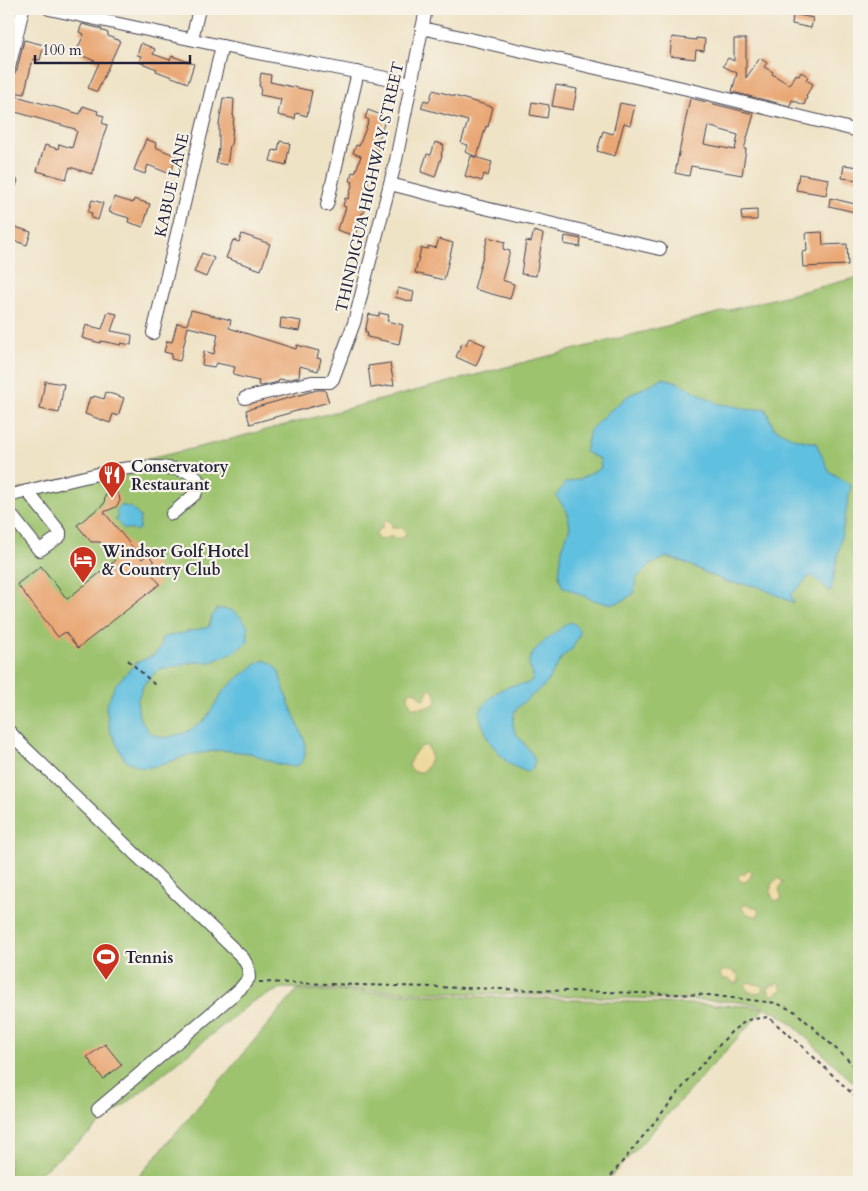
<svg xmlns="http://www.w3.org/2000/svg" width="868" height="1191" viewBox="0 0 868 1191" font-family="Cardo,serif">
  <rect width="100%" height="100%" fill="#f7f3e8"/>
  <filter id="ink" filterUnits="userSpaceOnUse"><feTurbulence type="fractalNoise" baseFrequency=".02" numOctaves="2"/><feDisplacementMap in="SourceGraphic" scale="10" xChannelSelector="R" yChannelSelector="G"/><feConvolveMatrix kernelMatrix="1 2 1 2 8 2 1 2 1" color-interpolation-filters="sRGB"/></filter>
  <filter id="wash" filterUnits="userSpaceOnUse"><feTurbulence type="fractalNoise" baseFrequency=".0096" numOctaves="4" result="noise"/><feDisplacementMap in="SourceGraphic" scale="20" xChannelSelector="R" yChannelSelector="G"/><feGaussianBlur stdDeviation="1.12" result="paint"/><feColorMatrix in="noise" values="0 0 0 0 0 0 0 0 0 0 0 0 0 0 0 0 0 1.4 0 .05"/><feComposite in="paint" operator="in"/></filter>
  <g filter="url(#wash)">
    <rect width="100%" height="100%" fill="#efe3c6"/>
    <g fill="#9dc36e" stroke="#607254">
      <path d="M 859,277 L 859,1088 L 792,1024 C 783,1017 773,1010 762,1007 C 744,1000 712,1001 692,1000 L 282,988 L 252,1002 L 29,1182 L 9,1182 L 9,492 L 216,443 L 533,360 Z"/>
      <polygon points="297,990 749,1006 764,1009 606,1182 134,1182"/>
    </g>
    <g fill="#eeda9e" stroke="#887e6c">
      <path d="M 387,520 L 391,522 L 392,527 C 398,528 408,526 405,536 C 399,540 397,537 390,537 C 386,538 383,540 379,540 L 376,536 L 377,531 L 382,528 L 383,523 Z"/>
      <path d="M 430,689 C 435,692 440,699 434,704 C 430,708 417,708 412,707 C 407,701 405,688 417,692 L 422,699 L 423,699 L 425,698 L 428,690 Z"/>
      <path d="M 423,746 L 426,746 L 429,749 C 433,759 429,764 423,772 L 415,772 L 409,767 C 410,758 415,750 423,746 Z"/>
      <polygon points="749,869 752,872 750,878 745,882 740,881 738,876 740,874 745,874"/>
      <path d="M 777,879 L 780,879 L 783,883 L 779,889 L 782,899 L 776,901 C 770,898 770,889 772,883 Z"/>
      <path d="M 745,905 L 756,907 L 759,911 L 758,916 C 753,917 744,913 742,908 L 742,906 Z"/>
      <path d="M 726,970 C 733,970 742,974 738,983 L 734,983 L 729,979 L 722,979 L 720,974 L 721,972 Z"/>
      <path d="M 748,982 L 762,986 L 763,988 C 760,997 749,994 745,987 L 746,984 Z"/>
      <polygon points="778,983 780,984 782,990 776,994 771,995 768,989 769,987"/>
    </g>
    <g fill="#61c0e0" stroke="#42718e">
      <path d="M 663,378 L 675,381 L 719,404 L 735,406 L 749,410 L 765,408 L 774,428 L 796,439 L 816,443 L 829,471 L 851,485 L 831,592 L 811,575 L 791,595 L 794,603 L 757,586 L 726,582 L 683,562 L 667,557 L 650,565 L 636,579 L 634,593 C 630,596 625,600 620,602 C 604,608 577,593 562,586 L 559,576 L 562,549 L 570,527 L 567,511 L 556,496 L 565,483 L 582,478 L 601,468 L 600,459 L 585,452 L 590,430 L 607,413 L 629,395 Z"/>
      <polygon points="120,506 125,506 129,508 131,507 141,518 139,520 140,522 139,524 140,525 139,529 135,531 132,529 130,530 128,528 125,530 115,519 118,517 116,512"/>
      <path d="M 217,609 C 235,609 237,612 248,626 L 248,642 L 234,652 L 211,662 L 192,662 L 175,667 L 159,669 L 144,684 L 137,701 L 139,717 L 150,733 L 163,738 L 185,733 L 205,720 L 224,690 L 238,678 L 255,665 L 264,660 L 273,664 L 278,670 L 287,698 L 305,742 L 305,756 L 301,763 L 295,767 L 277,764 L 250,753 L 221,750 L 188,755 L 161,765 L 143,768 L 125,760 L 110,731 L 106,707 L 115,685 L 136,663 L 154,655 L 161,647 L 161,638 L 209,627 L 211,618 Z"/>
      <path d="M 569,622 C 576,624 577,626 580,633 L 572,649 L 563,656 L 546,684 L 519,706 L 514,713 L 513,725 L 515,732 L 532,754 L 535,761 L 532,769 L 527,772 L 511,765 L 504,759 L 489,741 L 481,720 L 480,713 L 483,706 L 491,697 L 502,689 L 514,685 L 527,684 L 532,680 L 533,675 C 532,671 529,667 529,664 C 527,651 559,630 569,622 Z"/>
    </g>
    <g id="blocks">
      <g fill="#e9a775" fill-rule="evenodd">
        <polygon points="793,14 813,18 811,28 792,24"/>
        <polygon points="82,24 102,29 101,30 108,33 108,36 120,41 97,92 88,88 99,63 79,54 81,49 78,48 84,34 79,32"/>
        <polygon points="672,37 696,40 696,38 705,39 704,51 696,50 695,59 670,56"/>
        <polygon points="734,39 746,39 746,78 760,58 767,63 764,67 773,72 772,74 790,85 796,74 799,76 801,72 808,76 806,80 813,84 806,96 807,97 804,105 792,100 790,106 732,92 737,73 723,66 728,58 734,61"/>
        <polygon points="24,40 44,45 40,60 33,59 24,94 10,91 14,74 17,70"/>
        <polygon points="141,43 155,49 153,54 170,60 172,56 194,64 188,83 156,71 157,69 139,62 141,56 137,55"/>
        <polygon points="261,73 271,75 270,82 312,91 307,116 296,113 295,119 278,115 281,99 260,95 261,87 259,86"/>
        <polygon points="556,85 577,89 573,110 552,106"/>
        <polygon points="433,90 493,107 488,127 486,126 477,157 465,152 468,145 461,143 468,121 421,108 424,100 429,102"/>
        <polygon points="16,96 80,114 83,106 98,111 97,114 104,116 102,123 107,125 92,174 70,167 66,179 37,171 45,145 58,149 59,144 72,148 77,131 75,130 75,129 12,111"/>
        <polygon points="223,98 234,99 233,116 234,116 231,145 230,145 227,165 216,163 219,148 219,125"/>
        <path d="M 690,98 L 754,114 L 744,149 L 746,149 L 742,175 L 691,166 L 689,176 L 675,173 ZM 708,126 L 738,135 L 735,150 L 704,144 Z"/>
        <polygon points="532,102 549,105 547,118 530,115"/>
        <polygon points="620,103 635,106 630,125 624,123 615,156 597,151 603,131 613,134"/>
        <polygon points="368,110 386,117 378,142 381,143 372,166 379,169 364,213 362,213 355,236 337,230 339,223 341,223 346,207 343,206 345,198 348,199 353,182 350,181 352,172 355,173 361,156 353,153 356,145 359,146 369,120 365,118"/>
        <polygon points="146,139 156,143 155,147 177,156 170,174 148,165 145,174 134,170"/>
        <polygon points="280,141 290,143 286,165 270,161 273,150 278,151"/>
        <polygon points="435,142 444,145 441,155 442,155 435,177 421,172 427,154 431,155"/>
        <polygon points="471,156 492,162 488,176 484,174 482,181 465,176"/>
        <polygon points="844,165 859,167 859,180 842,178"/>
        <polygon points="799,174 829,179 826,195 796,190"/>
        <polygon points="9,177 18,180 11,202 9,202"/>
        <polygon points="114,197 133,203 134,199 150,204 143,227 128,222 129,218 109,212"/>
        <polygon points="830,198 859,205 859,213 829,206"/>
        <polygon points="92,200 103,203 98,220 91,218 92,213 88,212"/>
        <polygon points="757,210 757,220 742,220 741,211"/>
        <polygon points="9,225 31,232 27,245 9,239"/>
        <polygon points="534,231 543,234 536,276 521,274 526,241 531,242"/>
        <polygon points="822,232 823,245 847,244 848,265 803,267 802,252 807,251 806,233"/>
        <polygon points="242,234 270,244 261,270 226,258 233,240 239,242"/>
        <polygon points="565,236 581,239 580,247 564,244"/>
        <polygon points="488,237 505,242 503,249 510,251 502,280 514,284 510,299 474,289"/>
        <polygon points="439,239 453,243 444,280 415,273 421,248 428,249 428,246 436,248"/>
        <polygon points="202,253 214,258 206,277 194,272"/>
        <polygon points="398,288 414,292 412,302 395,297"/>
        <polygon points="191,310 231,320 229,328 296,349 297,345 319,351 317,358 321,359 318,371 300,366 299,377 287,380 279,379 278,382 262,386 258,385 259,381 236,376 236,375 233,374 235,367 216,363 214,367 202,365 204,351 214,354 218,334 188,327 180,361 171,359 172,354 164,352 167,341 172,342 177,323 187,325"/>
        <polygon points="108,312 117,314 111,331 132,335 131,345 121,343 121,345 101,341 100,343 82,338 86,325 102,329"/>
        <polygon points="379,313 389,315 387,321 403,325 399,344 367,337 368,332 365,332 369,314 379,316"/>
        <polygon points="281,318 301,321 299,331 280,328"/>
        <polygon points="469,338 485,345 476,366 456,357 462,343 466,345"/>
        <polygon points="390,363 394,385 371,388 368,366"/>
        <polygon points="45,381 64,384 59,413 40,409"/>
        <polygon points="317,390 325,390 329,402 250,424 246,410"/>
        <polygon points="106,392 124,398 118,416 113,414 110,423 85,414 90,397 93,398 94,396 104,399"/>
        <polygon points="109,492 115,492 117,493 119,495 120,501 116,507 104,512 142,559 148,554 158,567 151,573 160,584 78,648 65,632 58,637 17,584 41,566 67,599 115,561 100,542 91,542 77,525 104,504 105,496"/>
        <polygon points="105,1044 122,1065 103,1079 87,1057"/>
      </g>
    </g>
  </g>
  <g filter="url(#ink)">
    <use href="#blocks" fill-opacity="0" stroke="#413f50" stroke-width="1"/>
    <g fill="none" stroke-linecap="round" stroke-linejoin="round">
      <defs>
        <g id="minor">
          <polyline points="49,9 222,46 412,83"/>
          <polyline points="422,28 700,92 859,131"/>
          <polyline points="192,39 199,9"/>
          <polyline points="9,68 23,9"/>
          <polyline points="390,184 472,205 660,249"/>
          <polyline points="327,205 358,72"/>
          <polyline points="153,333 222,46"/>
          <polyline points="245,398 312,382 330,382 333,379 354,323 396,160 426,9"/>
          <path d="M 9,496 C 30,490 51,485 72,480 C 106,472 140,462 175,469 C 180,470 185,470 189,473 C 200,477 200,485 195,494 L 172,514"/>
          <polyline points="9,512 39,550 40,550 60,536 60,532 27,491"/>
          <polyline points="9,731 20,743 243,958 248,967 249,978 240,989 98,1109"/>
        </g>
      </defs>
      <use href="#minor" stroke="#413f50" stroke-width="14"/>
      <g stroke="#413f50" stroke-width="2" stroke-dasharray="4 4" stroke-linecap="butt">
        <polyline points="128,660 155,685"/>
        <polyline points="259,982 708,995 776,1003 796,1012 859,1070"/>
        <polyline points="606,1182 695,1072 732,1031 747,1020 768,1017 802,1046 859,1100"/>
      </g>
      <use href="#minor" stroke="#fff" stroke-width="12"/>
    </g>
  </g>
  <defs>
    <symbol id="restaurant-pin" viewBox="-11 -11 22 30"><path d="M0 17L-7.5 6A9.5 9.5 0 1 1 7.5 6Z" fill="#c8321e" stroke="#f7f3e8"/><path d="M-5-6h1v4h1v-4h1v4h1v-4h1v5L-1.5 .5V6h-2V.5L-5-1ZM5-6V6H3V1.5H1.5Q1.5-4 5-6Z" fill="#fff"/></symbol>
    <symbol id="hotel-pin" viewBox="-11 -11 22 30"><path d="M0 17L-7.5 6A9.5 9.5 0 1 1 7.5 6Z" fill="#c8321e" stroke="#f7f3e8"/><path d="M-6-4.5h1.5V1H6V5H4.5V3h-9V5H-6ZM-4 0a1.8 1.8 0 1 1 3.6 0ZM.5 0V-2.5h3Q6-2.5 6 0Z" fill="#fff"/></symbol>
    <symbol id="stadium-pin" viewBox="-11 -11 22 30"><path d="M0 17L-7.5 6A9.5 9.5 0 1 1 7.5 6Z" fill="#c8321e" stroke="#f7f3e8"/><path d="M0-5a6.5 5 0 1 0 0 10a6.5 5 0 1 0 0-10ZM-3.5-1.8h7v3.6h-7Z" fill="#fff"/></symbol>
  </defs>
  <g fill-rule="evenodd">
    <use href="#restaurant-pin" x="96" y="459" width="32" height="43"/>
    <use href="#hotel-pin" x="67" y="544" width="32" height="43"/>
    <use href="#stadium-pin" x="90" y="941" width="32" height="43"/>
  </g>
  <g text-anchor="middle" stroke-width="4.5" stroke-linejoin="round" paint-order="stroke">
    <g font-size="16" fill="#22223b" stroke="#f7f3e8">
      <text transform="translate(171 185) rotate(-77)" y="6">KABUE LANE</text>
      <text transform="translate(369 187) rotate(-77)" y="6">THINDIGUA HIGHWAY STREET</text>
    </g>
    <g font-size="16" font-weight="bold" fill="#22223b" stroke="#f7f3e8" text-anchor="start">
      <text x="131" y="472">Conservatory<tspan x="131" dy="18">Restaurant</tspan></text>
      <text x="102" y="557">Windsor Golf Hotel<tspan x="102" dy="18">&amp; Country Club</tspan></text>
      <text x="125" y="963">Tennis</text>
    </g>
  </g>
  <rect width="868" height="1191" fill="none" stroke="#f7f3e8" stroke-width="30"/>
  <path d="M35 55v8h155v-8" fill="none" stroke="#22223b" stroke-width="2.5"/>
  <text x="42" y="55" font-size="15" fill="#22223b" stroke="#f7f3e8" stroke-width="4" paint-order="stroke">100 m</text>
</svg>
